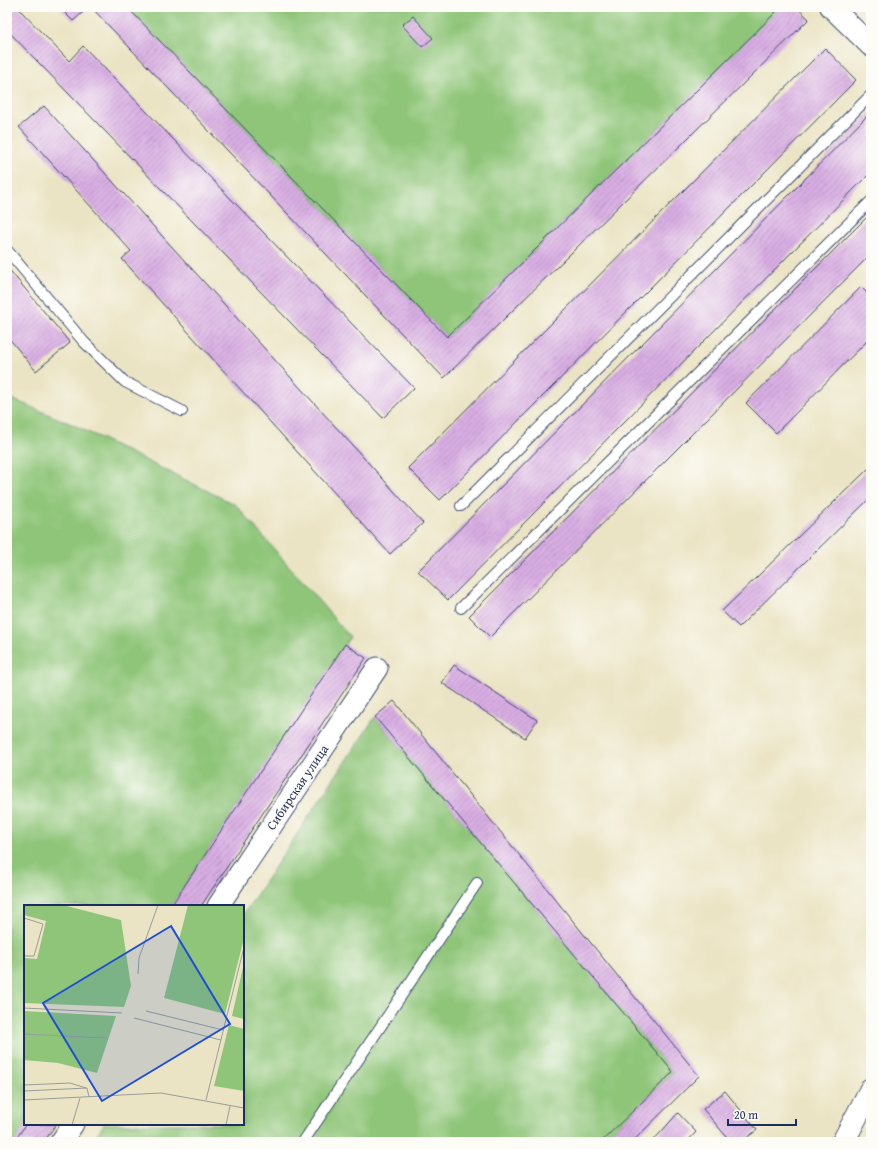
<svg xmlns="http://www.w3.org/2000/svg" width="878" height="1149" viewBox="0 0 878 1149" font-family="'Gentium Book Plus',serif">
  <defs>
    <pattern id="building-hatch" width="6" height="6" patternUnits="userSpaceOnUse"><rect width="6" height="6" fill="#d9aee3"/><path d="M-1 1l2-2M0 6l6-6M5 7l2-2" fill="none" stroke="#af8ebb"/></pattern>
  </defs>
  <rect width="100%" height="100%" fill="#fdfcf7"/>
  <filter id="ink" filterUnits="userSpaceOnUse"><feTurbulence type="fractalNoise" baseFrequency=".025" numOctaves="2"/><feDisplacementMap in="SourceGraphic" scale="8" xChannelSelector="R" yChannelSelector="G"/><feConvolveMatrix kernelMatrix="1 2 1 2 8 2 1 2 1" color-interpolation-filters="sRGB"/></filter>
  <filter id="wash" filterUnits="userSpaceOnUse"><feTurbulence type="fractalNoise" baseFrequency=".012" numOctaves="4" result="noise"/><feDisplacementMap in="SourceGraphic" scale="16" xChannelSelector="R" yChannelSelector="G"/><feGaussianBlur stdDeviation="0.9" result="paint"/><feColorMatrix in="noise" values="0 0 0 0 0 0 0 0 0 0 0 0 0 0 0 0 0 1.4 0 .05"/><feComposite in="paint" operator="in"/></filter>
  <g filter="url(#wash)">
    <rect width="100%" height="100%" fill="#ebe4c4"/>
    <g fill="#8ec578" stroke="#547a6b">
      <polygon points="127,7 781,7 447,337"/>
      <polygon points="7,397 74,425 236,505 350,637 171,906 25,906 26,1124 14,1142 7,1142"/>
      <polygon points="375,717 673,1072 601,1142 92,1142 104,1124 243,1124 243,915"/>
    </g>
    <g id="blocks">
      <g fill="url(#building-hatch)">
        <polygon points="7,7 17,7 69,61 83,46 414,388 383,418 7,30"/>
        <polygon points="59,7 89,7 73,21"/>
        <polygon points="91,7 127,7 447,337 781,7 796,7 809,19 444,378"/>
        <polygon points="413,16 433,38 422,47 402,25"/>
        <polygon points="825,48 856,80 440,500 408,468"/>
        <polygon points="44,106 423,523 390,554 122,259 131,251 19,127"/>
        <polygon points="871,112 871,172 448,600 418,571"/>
        <polygon points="871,213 871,254 490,637 469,616"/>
        <polygon points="7,267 70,343 36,371 7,336"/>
        <polygon points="861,287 871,297 871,337 776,433 746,403"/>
        <polygon points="869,468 871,470 871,497 739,627 722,611"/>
        <polygon points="345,644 366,658 201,906 171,906"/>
        <polygon points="454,665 537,720 525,738 442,683"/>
        <polygon points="394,701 699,1076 632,1142 601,1142 673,1072 375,717"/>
        <polygon points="725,1091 757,1130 741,1142 731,1142 703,1109"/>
        <polygon points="678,1113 696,1132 687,1142 652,1142"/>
        <polygon points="26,1124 56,1124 44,1142 14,1142"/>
      </g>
    </g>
  </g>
  <g filter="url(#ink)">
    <use href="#blocks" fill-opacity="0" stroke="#3a4a6d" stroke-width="1"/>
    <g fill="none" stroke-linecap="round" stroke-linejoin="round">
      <defs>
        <g id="lane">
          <polyline points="7,250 84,342 125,382 182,411"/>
          <polyline points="461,506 871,95"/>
          <polyline points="461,608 871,201"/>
          <polyline points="303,1142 477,883"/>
        </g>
        <g id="street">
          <polyline points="831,7 871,46"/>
          <polyline points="218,906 377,668"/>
          <polyline points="61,1142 73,1124"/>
        </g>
        <polyline id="primary" points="843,1142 871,1089"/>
      </defs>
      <use href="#lane" stroke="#3a4a6d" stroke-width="12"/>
      <use href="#street" stroke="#3a4a6d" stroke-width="23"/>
      <use href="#primary" stroke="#3a4a6d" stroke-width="24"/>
      <use href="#lane" stroke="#fff" stroke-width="10"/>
      <use href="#street" stroke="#fff" stroke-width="21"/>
      <use href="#primary" stroke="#fff" stroke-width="22"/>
    </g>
  </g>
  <g text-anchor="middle" stroke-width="3.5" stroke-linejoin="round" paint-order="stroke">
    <g font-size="13" fill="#1b2f5e" stroke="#fdfcf7">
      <text transform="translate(297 787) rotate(-56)" y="5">Сибирская улица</text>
    </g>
  </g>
  <g transform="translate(24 905)">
    <rect width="220" height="220" fill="#ebe4c4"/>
    <path d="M 0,0 L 39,0 L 97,15 L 107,81 L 100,102 L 0,98 L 0,53 L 13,54 L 22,16 L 0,10 ZM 164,0 L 220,0 L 220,33 L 201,109 L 140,93 ZM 220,58 L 220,114 L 208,111 ZM 0,106 L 92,111 L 73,168 L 34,158 L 0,155 ZM 205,120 L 220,124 L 220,186 L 190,181 Z" fill="#8ec578"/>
    <path fill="none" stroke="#989c9b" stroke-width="1" d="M 0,13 L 19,19 L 10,51 L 0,51M 114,69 L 115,53 L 134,0M 0,103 L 98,108M 122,106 L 199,125M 110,113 L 197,135M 0,129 L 81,133M 0,180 L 46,178 L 62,183M 0,186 L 63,183 L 65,192M 0,195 L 137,188 L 220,203M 182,195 L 220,42M 48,220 L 56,193M 202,220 L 206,201"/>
    <path fill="#1d4ed8" fill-opacity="0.15" stroke="#1d4ed8" stroke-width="2" d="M 147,21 L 206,119 L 78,196 L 19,98 Z"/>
    <rect width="220" height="220" fill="none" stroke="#1b2f5e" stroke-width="2"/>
  </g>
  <rect width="878" height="1149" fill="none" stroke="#fdfcf7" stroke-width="24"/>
  <path d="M728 1119v6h68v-6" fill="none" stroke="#1b2f5e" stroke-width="2"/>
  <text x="734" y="1119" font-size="12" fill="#1b2f5e" stroke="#fdfcf7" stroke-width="3" paint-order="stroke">20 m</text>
</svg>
